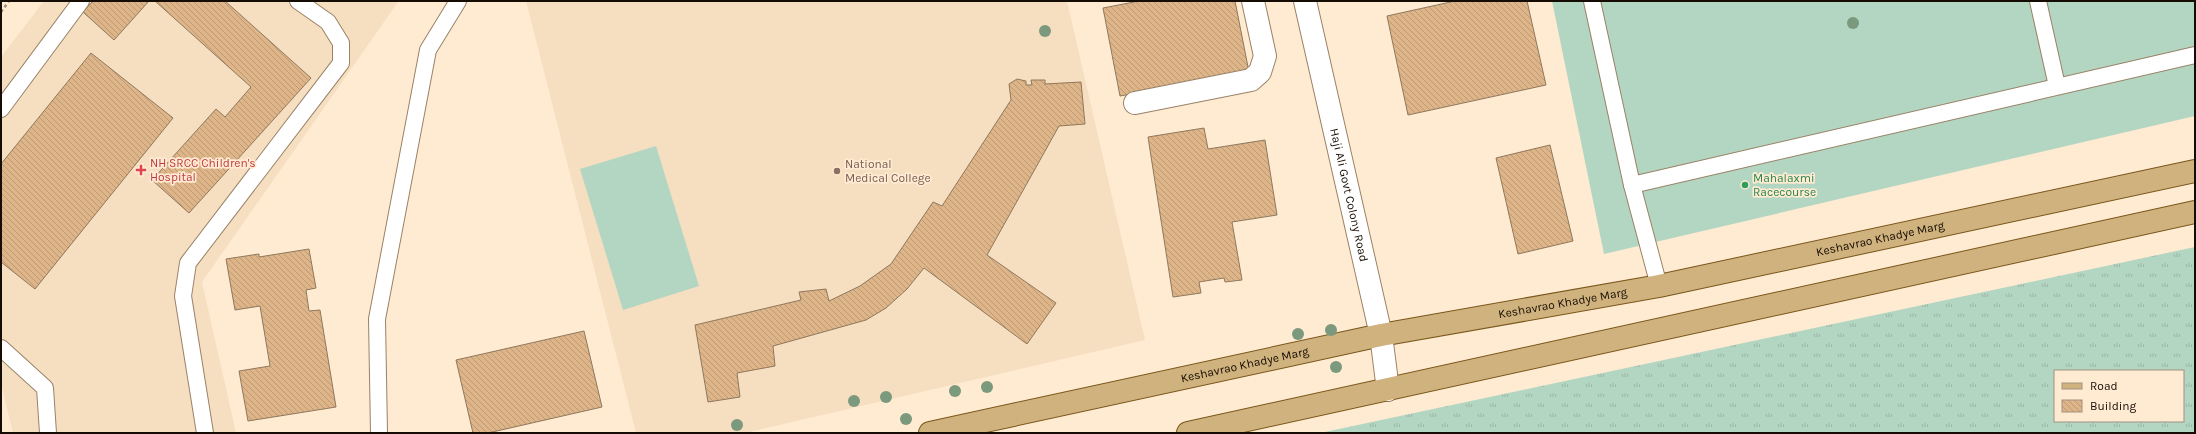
<svg xmlns="http://www.w3.org/2000/svg" width="2196" height="434" viewBox="0 0 2196 434" font-family="Karla,sans-serif">
  <defs>
    <pattern id="grass-tufts" width="24" height="20" patternUnits="userSpaceOnUse"><rect width="24" height="20" fill="#b3d6c2"/><path d="M3 7l-1-3M5 7V3M7 7l1-3M15 17l-1-3M17 17v-4M19 17l1-3" fill="none" stroke="#99b6a5"/></pattern>
    <pattern id="building-back-hatch" width="6" height="6" patternUnits="userSpaceOnUse"><rect width="6" height="6" fill="#ddb588"/><path d="M-1 5l2 2M0 0l6 6M5-1l2 2" fill="none" stroke="#bd9a74"/></pattern>
  </defs>
  <rect width="100%" height="100%" fill="#ffead2"/>
  <g fill="#f6dec1">
    <polygon points="44,1 398,2 202,282 236,433 13,433 1,384 1,57"/>
    <polygon points="526,1 1067,1 1145,340 745,433 636,433"/>
  </g>
  <path fill="url(#grass-tufts)" fill-rule="evenodd" d="M 2195,247 L 2195,433 L 1320,433 ZM 2055,371 L 2183,371 L 2183,421 L 2055,421 Z"/>
  <g fill="#b3d6c2">
    <polygon points="1552,1 2195,1 2195,116 1604,254"/>
    <polygon points="656,146 699,286 623,310 580,169"/>
  </g>
  <g fill="url(#building-back-hatch)" stroke="#8f785d">
    <polygon points="93,1 149,1 114,40 83,12"/>
    <polygon points="155,1 225,1 311,78 189,213 152,180 216,109 225,117 251,87"/>
    <polygon points="1139,1 1235,1 1249,72 1120,96 1103,8"/>
    <polygon points="1455,1 1527,1 1546,85 1408,115 1387,16"/>
    <polygon points="91,53 173,118 35,289 1,262 1,164"/>
    <polygon points="1017,79 1026,81 1026,85 1032,85 1031,80 1045,80 1045,84 1081,82 1085,124 1059,126 987,255 1056,303 1027,344 924,268 907,289 886,308 866,320 773,346 775,366 737,373 740,397 708,402 695,325 801,300 799,292 826,289 829,301 860,286 891,264 933,202 942,206 1011,100 1009,84"/>
    <polygon points="1204,128 1208,149 1265,140 1277,215 1232,222 1242,280 1225,282 1224,278 1199,282 1201,293 1173,297 1148,137"/>
    <polygon points="1550,145 1573,241 1518,254 1496,158"/>
    <polygon points="309,249 316,288 306,290 309,311 320,310 336,407 248,421 239,371 270,366 260,306 235,310 226,259 259,254 259,257"/>
    <polygon points="584,331 602,407 488,433 473,433 456,360"/>
  </g>
  <g fill="none" stroke-linecap="round" stroke-linejoin="round">
    <defs>
      <g id="service">
        <polyline points="1592,1 1632,185 2195,55"/>
        <polyline points="2038,1 2057,86"/>
        <polyline points="1,109 81,1"/>
        <polyline points="1632,185 1659,286"/>
        <polyline points="1,348 45,388 48,433"/>
        <polyline points="205,433 183,296 188,263 341,63 341,43 328,22 298,1"/>
        <polyline points="379,433 377,319 428,50 458,1"/>
      </g>
      <g id="minor">
        <path id="s1" d="M 1305,1 L 1381,335 L 1388,390"/>
        <polyline points="1135,103 1251,80 1260,72 1265,56 1253,1"/>
      </g>
      <g id="primary">
        <path id="s2" d="M 930,433 L 1381,335 L 1659,286 L 2195,171"/>
        <polyline points="1188,433 2195,212"/>
      </g>
    </defs>
    <use href="#service" stroke="#998267" stroke-width="18"/>
    <use href="#minor" stroke="#998267" stroke-width="24"/>
    <use href="#primary" stroke="#79571b" stroke-width="24"/>
    <polyline stroke="#9d8d7c" stroke-width="2.5" stroke-dasharray="3 3" stroke-linecap="butt" points="1,12 9,1"/>
    <use href="#service" stroke="#fff" stroke-width="16"/>
    <use href="#minor" stroke="#fff" stroke-width="22"/>
    <use href="#primary" stroke="#cfb27d" stroke-width="22"/>
  </g>
  <g fill="#7b997d">
    <circle cx="1853" cy="23" r="6"/>
    <circle cx="1045" cy="31" r="6"/>
    <circle cx="1331" cy="330" r="6"/>
    <circle cx="1298" cy="334" r="6"/>
    <circle cx="1336" cy="367" r="6"/>
    <circle cx="987" cy="387" r="6"/>
    <circle cx="955" cy="391" r="6"/>
    <circle cx="886" cy="397" r="6"/>
    <circle cx="854" cy="401" r="6"/>
    <circle cx="906" cy="419" r="6"/>
    <circle cx="737" cy="425" r="6"/>
  </g>
  <path fill="#e0444e" stroke="#ffead2" stroke-width="1.5" d="M139 164h4v4h4v4h-4v4h-4v-4h-4v-4h4z"/>
  <circle fill="#8d6e63" stroke="#ffead2" stroke-width="1.5" cx="837" cy="171" r="4"/>
  <circle fill="#2e9e5b" stroke="#ffead2" stroke-width="1.5" cx="1745" cy="185" r="4"/>
  <g text-anchor="middle" stroke-width="3.5" stroke-linejoin="round" paint-order="stroke">
    <g font-size="12" fill="#be3a42" stroke="#ffead2" text-anchor="start">
      <text x="150" y="167">NH SRCC Children's<tspan x="150" dy="14">Hospital</tspan></text>
    </g>
    <g font-size="12" fill="#785e54" stroke="#ffead2" text-anchor="start">
      <text x="845" y="168">National<tspan x="845" dy="14">Medical College</tspan></text>
    </g>
    <g font-size="12" fill="#27864d" stroke="#ffead2" text-anchor="start">
      <text x="1753" y="182">Mahalaxmi<tspan x="1753" dy="14">Racecourse</tspan></text>
    </g>
    <g font-size="12" fill="#150c04" stroke="#ffead2">
      <text dy="4" stroke="none"><textPath href="#s1" startOffset="199">Haji Ali Govt Colony Road</textPath></text>
      <text dy="4" stroke="none"><textPath href="#s2" startOffset="970">Keshavrao Khadye Marg</textPath></text>
      <text dy="4" stroke="none"><textPath href="#s2" startOffset="646">Keshavrao Khadye Marg</textPath></text>
      <text dy="4" stroke="none"><textPath href="#s2" startOffset="322">Keshavrao Khadye Marg</textPath></text>
    </g>
  </g>
  <rect width="2196" height="434" fill="none" stroke="#150c04" stroke-width="4"/>
  <rect x="2054" y="370" width="130" height="52" fill="#ffead2" stroke="#a19180"/>
  <rect x="2062" y="383" width="20" height="6" fill="#cfb27d" stroke="#a19180"/>
  <text x="2090" y="390" font-size="12" fill="#150c04">Road</text>
  <rect x="2062" y="400" width="20" height="12" fill="url(#building-back-hatch)" stroke="#a19180"/>
  <text x="2090" y="410" font-size="12" fill="#150c04">Building</text>
</svg>
